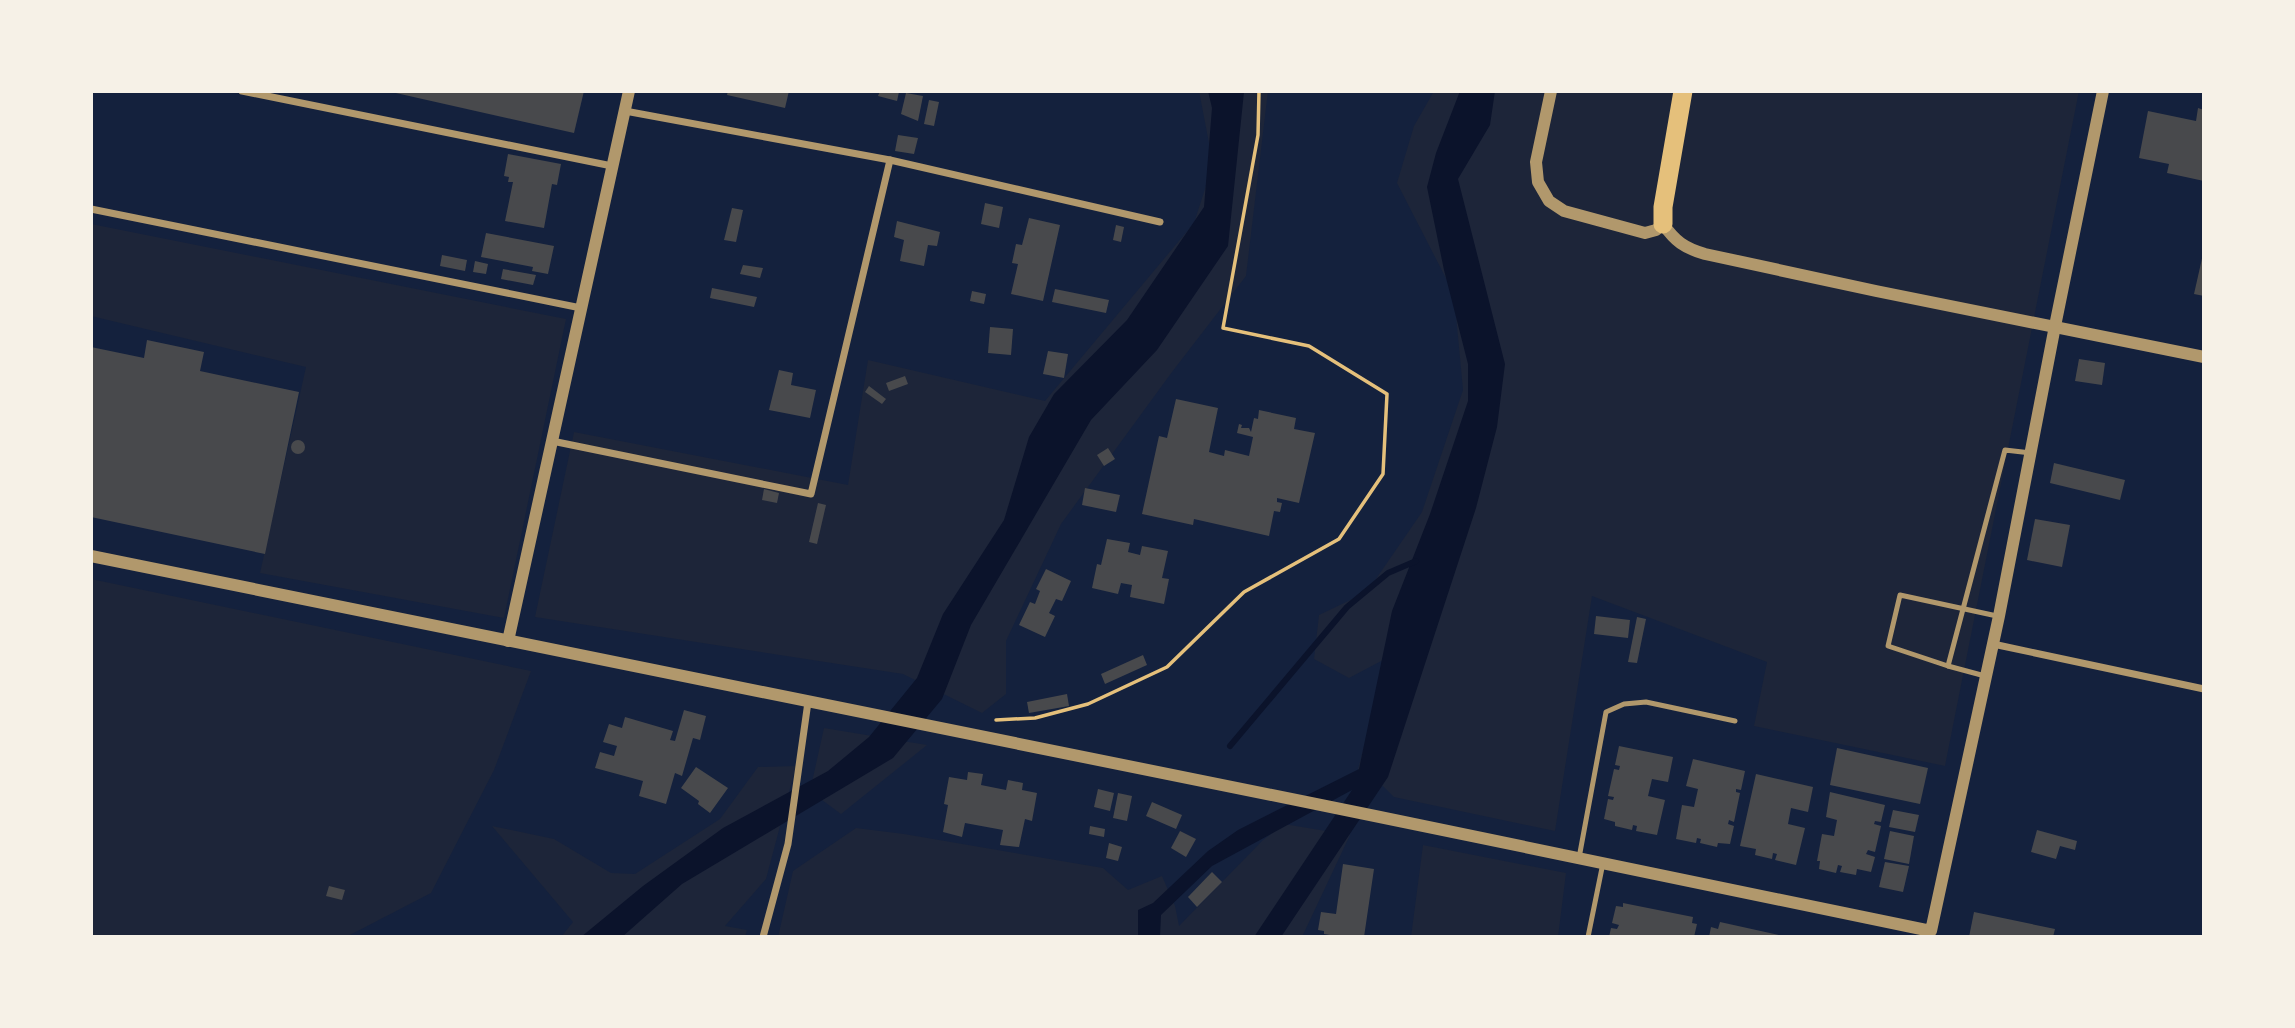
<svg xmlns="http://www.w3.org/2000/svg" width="2295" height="1028" viewBox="0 0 2295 1028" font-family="'DejaVu Sans',sans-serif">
  <rect width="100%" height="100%" fill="#14213d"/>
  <g fill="#1d2539">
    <polygon points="1199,91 1268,91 1246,276 1172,372 1061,524 1006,641 1006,694 982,713 903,674 535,617 574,432 848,485 868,360 1045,401 1194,223 1213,164"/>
    <polygon points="1434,91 2079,91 1945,766 1754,726 1767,662 1592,596 1555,831 1394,797 1381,784 1355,781 1387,658 1349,678 1314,659 1319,615 1367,592 1422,512 1463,390 1454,294 1397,183 1414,126"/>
    <polygon points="91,224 566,319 504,618 260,573 306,367 91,316"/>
    <polygon points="91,579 531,671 494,770 431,893 346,937 91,937"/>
    <polygon points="824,728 927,745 841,814 810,791"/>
    <polygon points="796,766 766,879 725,926 747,930 745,937 561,937 573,922 492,826 554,839 611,873 635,874 720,819 758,767"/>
    <polygon points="1284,824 1350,835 1302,937 778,937 793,871 856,828 904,834 1103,868 1128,890 1162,876 1175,906 1179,926 1263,840"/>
    <polygon points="1423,845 1566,873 1558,937 1411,937"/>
  </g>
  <g fill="#0b132b">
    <polygon points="1208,91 1244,92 1228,246 1157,350 1091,420 971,625 942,699 893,758 682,884 622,937 581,937 643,886 723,828 828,771 869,737 917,678 943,614 1004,520 1029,437 1054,394 1127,320 1204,207 1212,108"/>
    <polygon points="1460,91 1495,91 1490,125 1458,179 1505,364 1497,427 1476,508 1388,777 1281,937 1254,937 1352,790 1212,866 1161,915 1160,937 1138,937 1138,910 1153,903 1208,851 1238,830 1359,769 1392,611 1430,514 1468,401 1468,364 1444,270 1427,187 1436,153"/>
  </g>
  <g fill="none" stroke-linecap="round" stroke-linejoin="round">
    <polyline stroke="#0b132b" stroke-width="6" points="1230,746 1347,607 1388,573 1416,561"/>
  </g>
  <g fill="#48494c">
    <polygon points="387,91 584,91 574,133"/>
    <polygon points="728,91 789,91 785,108 727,95"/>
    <polygon points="880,91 899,92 897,101 878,96"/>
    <polygon points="906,93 923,96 918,121 901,114"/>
    <polygon points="929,100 939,102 934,126 924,124"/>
    <polygon points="2198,108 2204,110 2204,181 2167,173 2169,164 2139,158 2148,111 2196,121"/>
    <polygon points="898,135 918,138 914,154 895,151"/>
    <polygon points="508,154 561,164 557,185 552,184 544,228 505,221 513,182 508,182 509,177 504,176"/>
    <polygon points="985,203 1003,207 999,228 981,224"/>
    <polygon points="732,208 743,210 736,242 724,240"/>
    <polygon points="1029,218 1060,225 1043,301 1011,294 1018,264 1012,263 1016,244 1022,245"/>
    <polygon points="897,221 940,232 937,246 928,245 924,266 900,261 904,240 894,237"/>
    <polygon points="1116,225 1124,227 1121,242 1113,240"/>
    <polygon points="486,233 554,246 548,274 532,271 533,267 481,257"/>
    <polygon points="2203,254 2204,254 2204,296 2194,294"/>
    <polygon points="442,255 467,260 465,271 440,266"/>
    <polygon points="475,261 488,264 486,274 473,272"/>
    <polygon points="743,265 763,268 760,278 740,274"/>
    <polygon points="503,269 536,275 533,285 501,279"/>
    <polygon points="712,288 757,297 754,307 710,298"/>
    <polygon points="1055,289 1109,300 1106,313 1052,302"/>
    <polygon points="972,291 986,294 984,304 970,301"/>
    <polygon points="990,327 1013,329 1011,355 988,353"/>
    <polygon points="147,340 204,352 200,371 299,392 265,554 91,517 91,347 144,358"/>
    <polygon points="1048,351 1068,354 1064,378 1043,374"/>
    <polygon points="2079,359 2105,363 2102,385 2075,381"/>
    <polygon points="779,370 793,373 791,385 816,390 810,418 769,410"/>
    <polygon points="905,376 908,384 889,391 886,383"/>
    <polygon points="869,386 886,399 882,404 865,392"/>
    <polygon points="1176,399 1218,408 1209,452 1224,456 1225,450 1249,456 1253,437 1237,433 1239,424 1242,425 1241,428 1249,428 1251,432 1254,418 1258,419 1259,410 1296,418 1294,429 1315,433 1299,503 1277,498 1277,502 1282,503 1280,512 1274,511 1269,536 1194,519 1193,525 1142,514 1159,436 1167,438"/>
    <circle cx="298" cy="447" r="7"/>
    <polygon points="1108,448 1115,459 1104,466 1097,455"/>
    <polygon points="2054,463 2125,480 2120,500 2050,483"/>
    <polygon points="1085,488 1120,495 1116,512 1082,505"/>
    <polygon points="764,489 779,493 777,503 762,500"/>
    <polygon points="818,503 826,505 817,544 809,542"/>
    <polygon points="2035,519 2070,525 2062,567 2027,560"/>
    <polygon points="1107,539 1130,543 1128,552 1140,555 1142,546 1168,551 1162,578 1169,579 1164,604 1130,597 1132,585 1121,583 1118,594 1092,588 1097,564 1101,565"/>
    <polygon points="1046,569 1071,581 1062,601 1056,599 1049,613 1055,616 1045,637 1019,625 1030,602 1035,604 1040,591 1036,589"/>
    <polygon points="1596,616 1630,620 1628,638 1594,634"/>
    <polygon points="1637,617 1646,619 1637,663 1628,662"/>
    <polygon points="1143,655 1147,665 1105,684 1101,674"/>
    <polygon points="1067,694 1069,706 1029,713 1027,702"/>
    <polygon points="684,710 706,716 700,740 693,738 682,776 675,773 666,804 639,796 643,781 595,768 600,752 614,756 617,746 603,742 609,724 622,728 625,717 673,731 670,740 675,741"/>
    <polygon points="1619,746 1673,757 1668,782 1652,779 1648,796 1665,800 1657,835 1636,831 1637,826 1633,825 1632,830 1615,826 1615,822 1604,819 1608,799 1613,800 1614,797 1608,796 1614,769 1619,770 1620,766 1615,765"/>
    <polygon points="1837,748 1928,768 1920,804 1830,785"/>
    <polygon points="1693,759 1745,771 1741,790 1736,789 1736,792 1740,793 1734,822 1729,820 1728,824 1734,826 1730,844 1718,843 1717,847 1700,843 1701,839 1697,838 1696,843 1676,839 1682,805 1694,807 1698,789 1686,786"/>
    <polygon points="696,767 728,788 710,813 698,804 699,801 681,788"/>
    <polygon points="968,772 983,774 981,785 1006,790 1008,780 1023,783 1022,790 1037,793 1032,821 1025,819 1019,847 1000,845 1003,830 965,823 962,837 943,832 948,805 944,804 949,777 967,780"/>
    <polygon points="1756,774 1813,787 1808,812 1791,808 1788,824 1805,828 1796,865 1775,860 1777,854 1773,853 1772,859 1755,855 1756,849 1740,846"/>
    <polygon points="1098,789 1114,793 1110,811 1094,807"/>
    <polygon points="1830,792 1885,805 1881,822 1875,821 1874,824 1881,826 1875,852 1868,850 1866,854 1875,857 1871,872 1857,869 1856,875 1840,872 1842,866 1838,865 1836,873 1819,869 1820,861 1817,861 1822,834 1834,836 1837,820 1826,817"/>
    <polygon points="1118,793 1132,796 1127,821 1113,818"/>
    <polygon points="1152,802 1182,815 1176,829 1146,816"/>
    <polygon points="1893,810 1919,815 1915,832 1889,827"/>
    <polygon points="1090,826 1105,829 1104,837 1089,834"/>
    <polygon points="2037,830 2077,841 2075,850 2060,846 2056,859 2031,852"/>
    <polygon points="1180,831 1196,839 1186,857 1171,848"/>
    <polygon points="1890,831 1914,836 1909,864 1884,859"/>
    <polygon points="1109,843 1122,847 1118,861 1106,858"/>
    <polygon points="1885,862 1909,866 1903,892 1879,887"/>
    <polygon points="1343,864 1374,869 1364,937 1342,937 1324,934 1324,931 1318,930 1321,912 1336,914"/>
    <polygon points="1212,872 1222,882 1197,907 1188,897"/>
    <polygon points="329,886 345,890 342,900 326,896"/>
    <polygon points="1623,903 1693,917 1692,923 1697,924 1694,937 1609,937 1611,928 1617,929 1619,925 1612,923 1616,906 1623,907"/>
    <polygon points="1974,912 2055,929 2053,937 1969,937"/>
    <polygon points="1720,922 1784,936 1784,937 1709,937 1711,927 1718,929"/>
  </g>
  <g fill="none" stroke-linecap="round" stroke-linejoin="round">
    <polyline stroke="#e5c07b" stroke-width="3.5" points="996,720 1035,718 1088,704 1167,667 1244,592 1339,539 1383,474 1387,394 1309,346 1223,328 1258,135 1259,91"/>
    <g stroke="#b1986c" stroke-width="5">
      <polyline points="1948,666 1888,646 1900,595 1997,616"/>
      <polyline points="1985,676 1948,666 2005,450 2031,453"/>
      <polyline points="1579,858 1606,712 1624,704 1646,702 1735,721"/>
      <polyline points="1588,937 1603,863"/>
    </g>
    <g stroke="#b1986c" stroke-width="7">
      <polyline points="242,91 612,166"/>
      <polyline points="625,111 890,160 1160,222"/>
      <polyline points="91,209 581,308"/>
      <polyline points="552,441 811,494 890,160"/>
      <polyline points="1993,644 2204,689"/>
      <polyline points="763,937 788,844 808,702"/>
    </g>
    <g stroke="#b1986c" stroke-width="12">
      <path d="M 1551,91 L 1536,162 L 1538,182 L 1549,201 L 1564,211 L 1645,233 L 1656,230 L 1663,224 C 1675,241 1684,248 1705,254 L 1876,291 L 2204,357"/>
      <polyline points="91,556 1375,816 1931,931 1999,616 2055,326 2103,91"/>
      <polyline points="508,641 629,91"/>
    </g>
    <polyline stroke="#e5c07b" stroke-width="19" points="1663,224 1663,207 1683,91"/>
  </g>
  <rect width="2295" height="1028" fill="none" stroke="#f6f1e7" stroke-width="186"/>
</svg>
